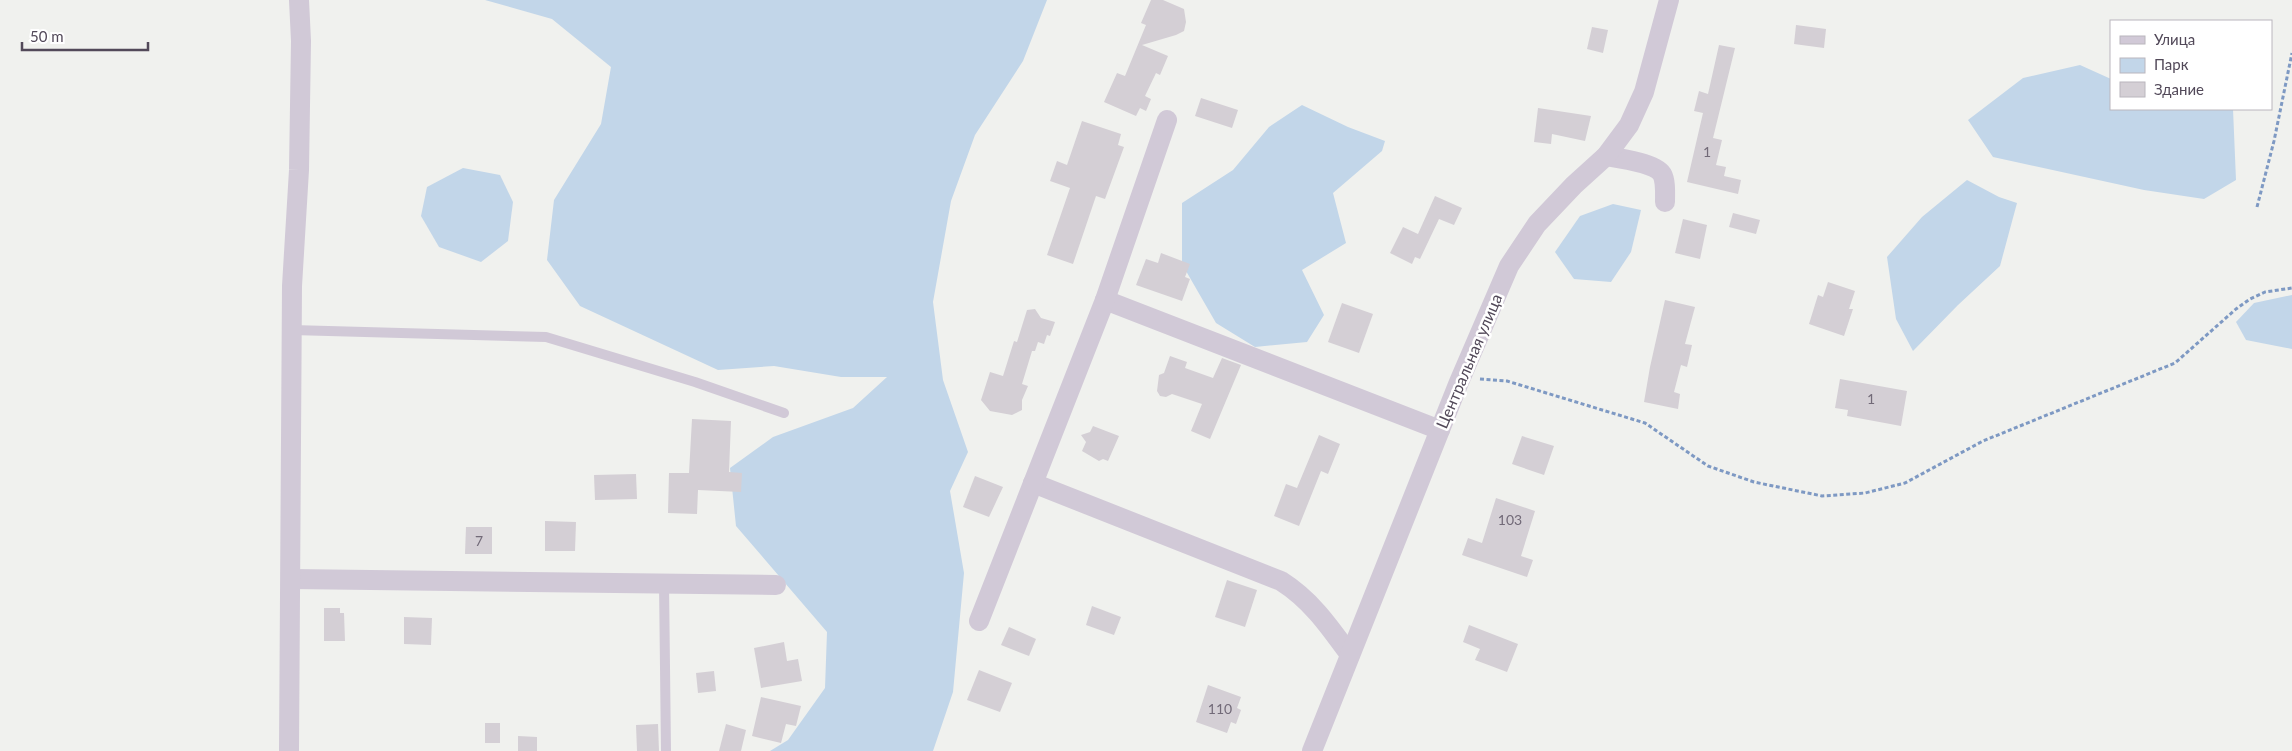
<svg xmlns="http://www.w3.org/2000/svg" width="2292" height="751" viewBox="0 0 2292 751" font-family="Lato,sans-serif">
  <rect width="100%" height="100%" fill="#f0f1ee"/>
  <g fill="#c2d6e9">
    <polygon points="485,0 1047,0 1023,61 975,135 951,201 933,302 943,380 968,452 950,491 964,573 953,692 933,751 770,751 788,740 825,688 827,632 736,526 730,468 773,437 853,408 887,377 841,377 774,366 718,370 580,306 547,260 554,200 601,124 611,67 552,19"/>
    <polygon points="2080,65 2111,79 2111,109 2233,109 2236,180 2204,199 2144,190 1993,157 1968,120 2023,78"/>
    <polygon points="1302,105 1348,127 1385,141 1382,151 1333,193 1346,243 1302,270 1324,315 1307,342 1255,347 1216,323 1182,264 1182,203 1233,170 1269,127"/>
    <polygon points="463,168 500,175 513,202 508,241 481,262 439,247 421,216 427,187"/>
    <polygon points="1967,180 1999,197 2017,203 2000,266 1958,305 1913,351 1896,319 1887,257 1922,217"/>
    <polygon points="1613,204 1641,210 1631,252 1611,282 1574,279 1555,252 1580,216"/>
    <polygon points="2292,295 2292,349 2246,340 2236,322 2254,303"/>
  </g>
  <g fill="#d4cfd5">
    <polygon points="1151,0 1163,0 1184,9 1186,22 1184,31 1176,35 1142,45 1168,56 1160,75 1156,73 1145,96 1151,99 1146,111 1140,108 1136,116 1104,102 1117,73 1125,76 1146,25 1141,23"/>
    <polygon points="1796,25 1826,29 1824,48 1794,44"/>
    <polygon points="1592,27 1608,30 1603,53 1587,49"/>
    <polygon points="1719,45 1735,48 1713,138 1722,140 1716,165 1726,167 1724,176 1741,180 1738,194 1687,182 1703,113 1694,111 1699,91 1708,94"/>
    <polygon points="1201,98 1238,110 1232,128 1195,116"/>
    <polygon points="1538,108 1591,116 1585,141 1552,134 1551,144 1534,142"/>
    <polygon points="1082,121 1121,134 1118,145 1124,147 1105,199 1096,196 1073,264 1047,255 1070,188 1050,181 1057,161 1067,165"/>
    <polygon points="1435,196 1462,208 1454,225 1439,219 1420,259 1415,257 1412,264 1390,253 1403,227 1418,234"/>
    <polygon points="1733,213 1760,220 1756,234 1729,227"/>
    <polygon points="1683,219 1707,225 1700,259 1675,253"/>
    <polygon points="1161,253 1190,264 1185,277 1190,279 1182,301 1136,285 1146,259 1158,263"/>
    <polygon points="1828,282 1855,291 1849,309 1853,309 1844,336 1809,324 1818,295 1823,297"/>
    <polygon points="1665,300 1695,307 1685,344 1692,345 1687,367 1681,365 1674,392 1680,394 1678,409 1644,402 1650,367"/>
    <polygon points="1342,303 1373,314 1359,353 1328,342"/>
    <polygon points="1035,309 1041,318 1055,322 1050,336 1047,335 1044,344 1038,342 1035,351 1032,351 1022,384 1028,386 1022,400 1022,410 1012,415 990,411 981,400 990,372 1003,376 1014,341 1017,342 1027,310"/>
    <polygon points="1170,356 1187,362 1185,368 1213,378 1222,358 1241,365 1210,439 1191,431 1202,404 1172,394 1166,397 1160,396 1157,391 1159,375 1164,373"/>
    <polygon points="1840,379 1907,391 1901,426 1847,416 1848,410 1835,408"/>
    <polygon points="692,419 731,421 729,472 742,473 741,492 698,490 697,514 668,513 669,473 689,473"/>
    <polygon points="1093,426 1119,436 1108,461 1103,459 1099,461 1082,451 1086,442 1081,435 1090,432"/>
    <polygon points="1319,435 1340,444 1328,474 1321,471 1299,526 1274,516 1286,484 1297,488"/>
    <polygon points="1522,436 1554,446 1544,475 1512,464"/>
    <polygon points="636,474 637,499 595,500 594,475"/>
    <polygon points="975,476 1003,487 989,517 963,507"/>
    <polygon points="1496,498 1535,511 1521,556 1533,560 1527,577 1462,555 1468,538 1482,543"/>
    <polygon points="545,521 576,522 575,551 545,551"/>
    <polygon points="466,527 492,527 492,554 465,554"/>
    <polygon points="1227,580 1257,590 1245,627 1215,617"/>
    <polygon points="1092,606 1121,617 1114,635 1086,625"/>
    <polygon points="324,608 340,608 340,613 344,613 345,641 324,641"/>
    <polygon points="404,617 432,618 431,645 404,644"/>
    <polygon points="1469,625 1518,644 1507,672 1475,660 1480,649 1463,642"/>
    <polygon points="1009,627 1036,639 1029,656 1001,645"/>
    <polygon points="784,642 787,661 798,659 802,681 761,688 754,648"/>
    <polygon points="979,670 1012,683 1000,712 967,700"/>
    <polygon points="714,671 716,691 698,693 696,673"/>
    <polygon points="1208,685 1241,697 1237,708 1241,710 1236,724 1231,722 1227,733 1196,722"/>
    <polygon points="761,697 801,706 796,726 786,724 781,743 752,736"/>
    <rect x="485" y="723" width="15" height="20"/>
    <polygon points="658,724 659,751 637,751 636,725"/>
    <polygon points="726,724 746,730 741,751 719,751"/>
    <polygon points="518,736 537,737 537,751 518,751"/>
  </g>
  <g fill="none" stroke-linecap="round" stroke-linejoin="round">
    <g stroke="#7e99c3" stroke-width="3" stroke-dasharray="4 2.5" stroke-linecap="butt">
      <polyline points="2257,207 2274,141 2292,53"/>
      <polyline points="1480,379 1507,381 1645,423 1708,466 1754,482 1822,496 1865,493 1905,483 1983,441 2175,363 2236,309 2250,299 2265,292 2292,288"/>
    </g>
    <g stroke="#d1c9d7" stroke-width="10">
      <polyline points="292,330 546,337 695,382 784,413"/>
      <polyline points="664,583 666,751"/>
    </g>
    <g stroke="#d1c9d7" stroke-width="20">
      <path d="M 1606,156 C 1618,158 1655,163 1662,174 C 1666,181 1665,194 1665,202"/>
      <polyline points="1105,300 1440,430"/>
      <path d="M 1033,483 L 1281,581 C 1311,600 1329,626 1350,655"/>
      <polyline points="291,579 776,585"/>
      <polyline points="979,621 1105,300 1167,120"/>
      <polyline points="289,751 292,286 299,170 301,41 299,0"/>
      <polyline points="1312,751 1459,382 1509,266 1537,224 1574,185 1606,156 1629,125 1644,92 1669,0"/>
    </g>
  </g>
  <g text-anchor="middle" stroke-width="5" stroke-linejoin="round" paint-order="stroke">
    <g font-size="14" fill="#726a78">
      <text x="1707" y="157">1</text>
      <text x="1871" y="404">1</text>
      <text x="1510" y="525">103</text>
      <text x="479" y="546">7</text>
      <text x="1220" y="714">110</text>
    </g>
    <g font-size="16" fill="#524959" stroke="#fff">
      <text transform="translate(1469 361) rotate(-67)" y="6">Центральная улица</text>
    </g>
  </g>
  <rect x="2110" y="20" width="162" height="90" fill="#ffffff" stroke="#bab6bd"/>
  <rect x="2120" y="36" width="25" height="8" fill="#d1c9d7" stroke="#bab6bd"/>
  <text x="2154" y="45" font-size="15" fill="#524959">Улица</text>
  <rect x="2120" y="58" width="25" height="15" fill="#c2d6e9" stroke="#bab6bd"/>
  <text x="2154" y="70" font-size="15" fill="#524959">Парк</text>
  <rect x="2120" y="82" width="25" height="15" fill="#d4cfd5" stroke="#bab6bd"/>
  <text x="2154" y="95" font-size="15" fill="#524959">Здание</text>
  <path d="M22 42v8h126v-8" fill="none" stroke="#524959" stroke-width="2.5"/>
  <text x="30" y="42" font-size="15" fill="#524959" stroke="#ffffff" stroke-width="4" paint-order="stroke">50 m</text>
</svg>
